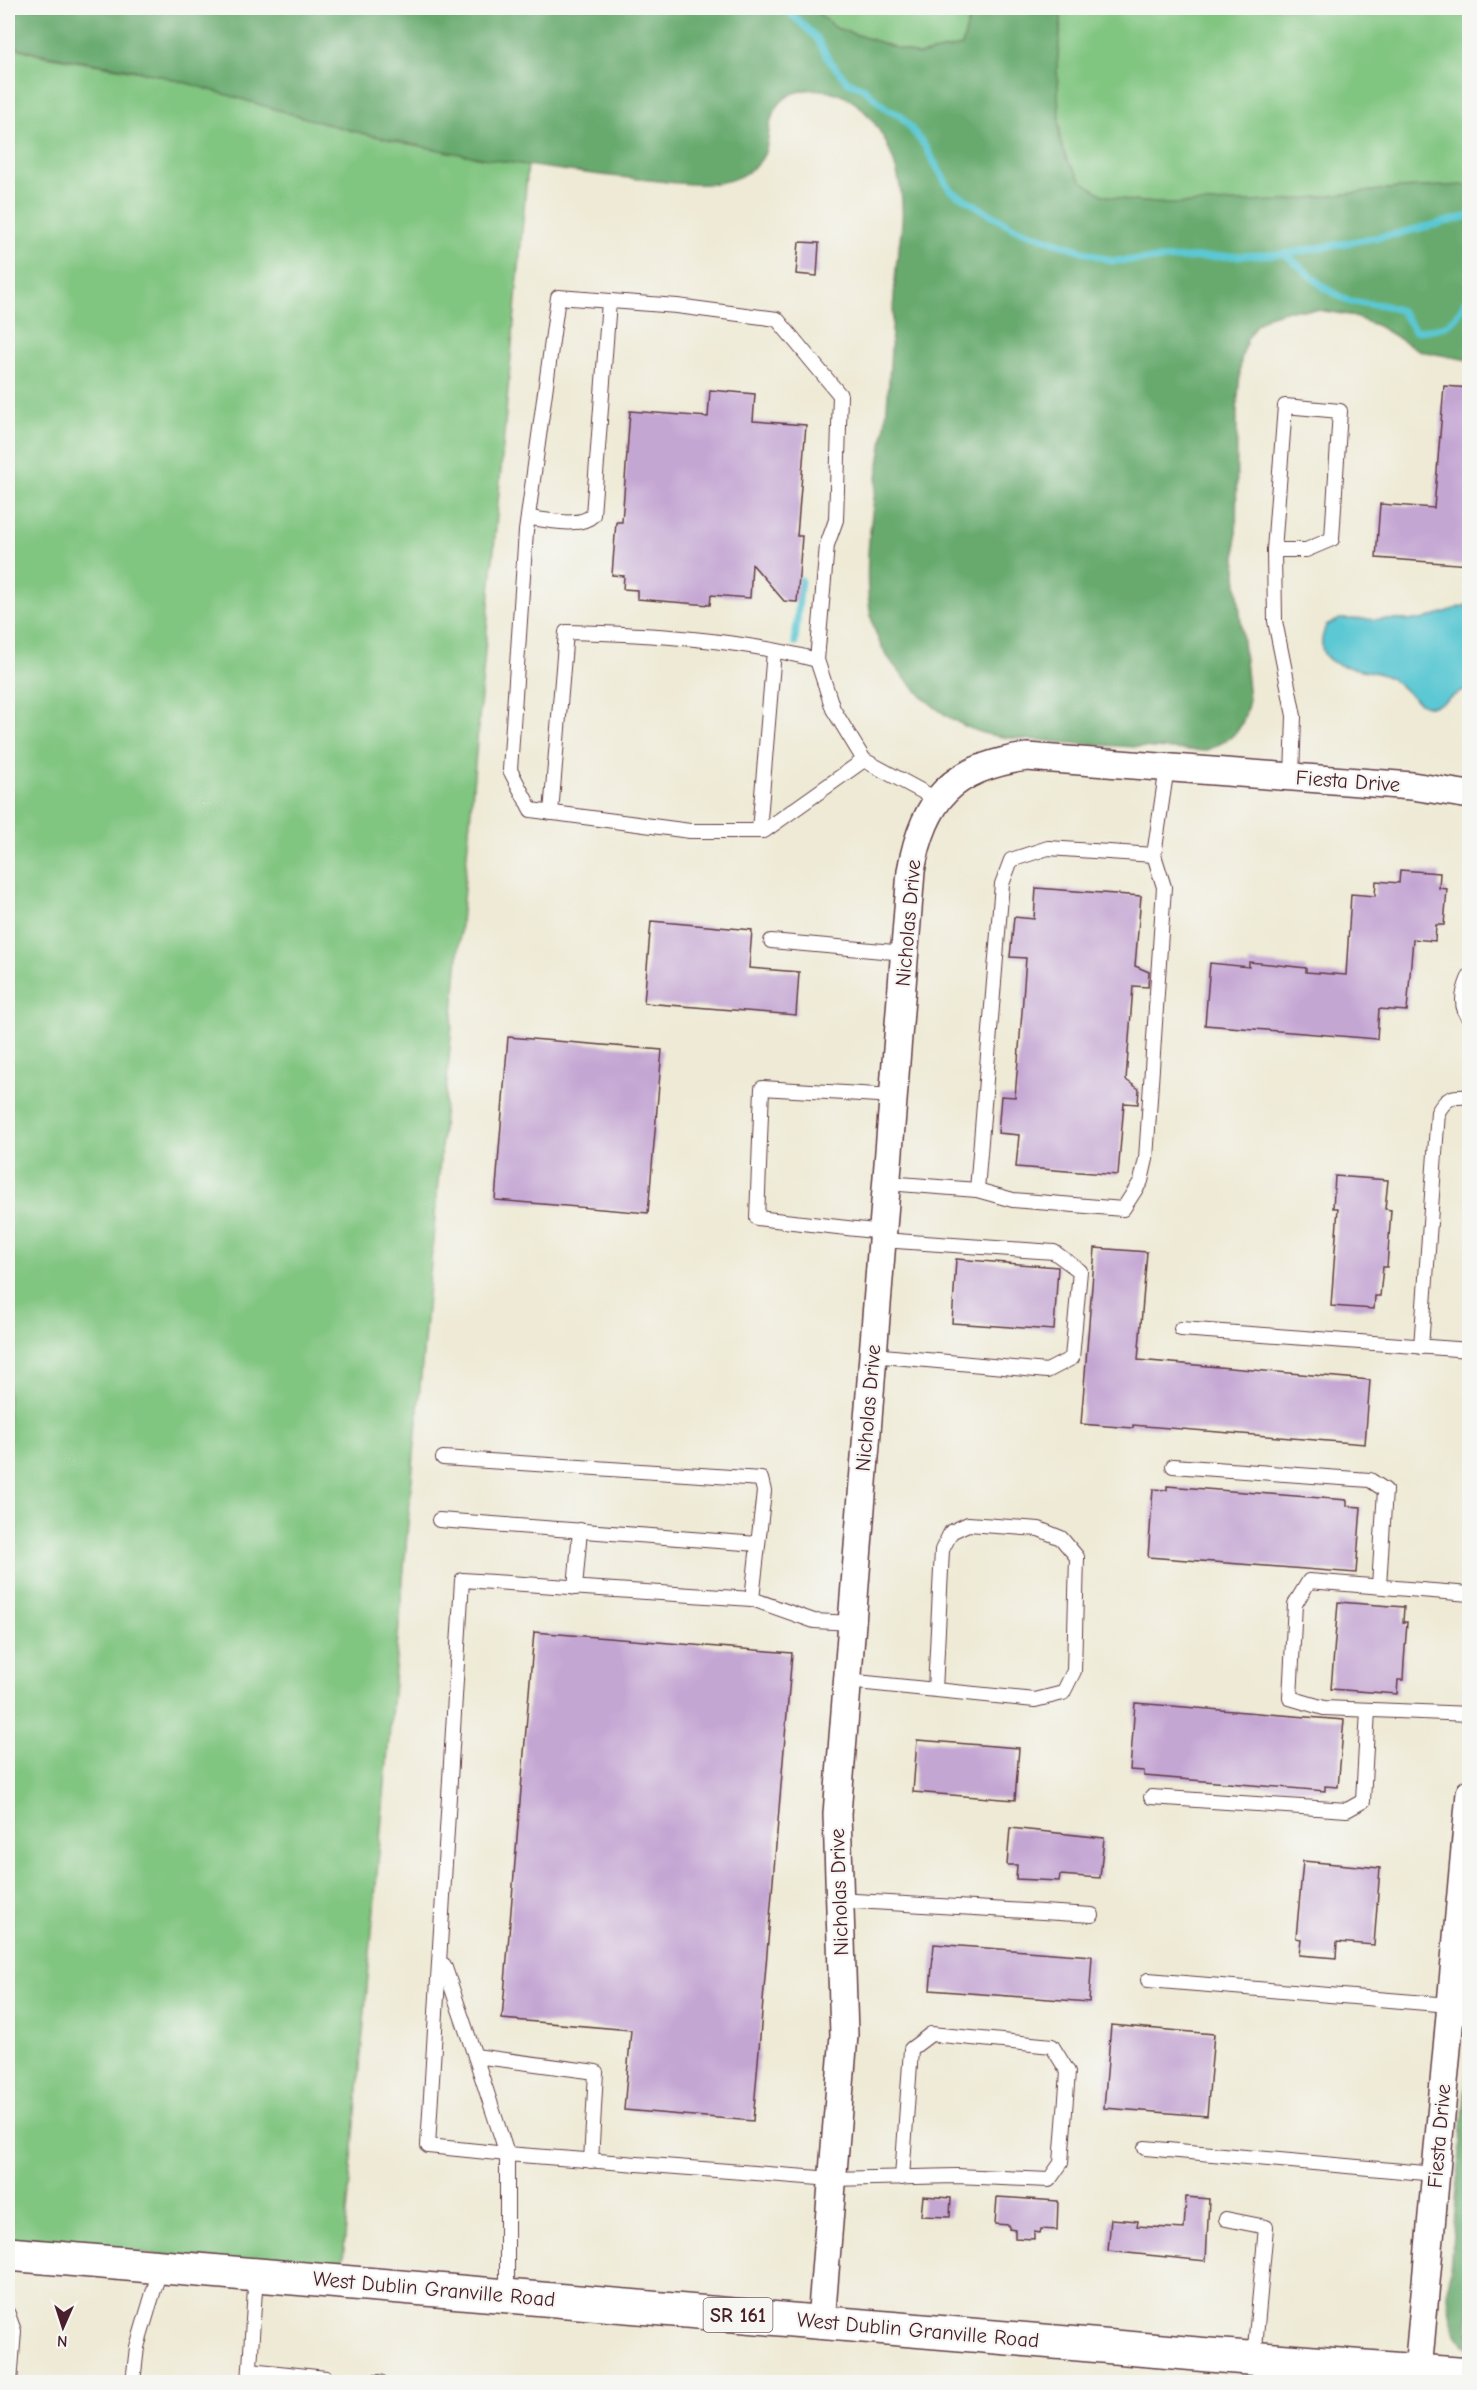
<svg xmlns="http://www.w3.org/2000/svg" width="1477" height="2390" viewBox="0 0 1477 2390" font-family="'Comic Neue',sans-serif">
  <rect width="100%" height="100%" fill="#f6f6f2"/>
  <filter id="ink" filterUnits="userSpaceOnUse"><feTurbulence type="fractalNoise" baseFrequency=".0167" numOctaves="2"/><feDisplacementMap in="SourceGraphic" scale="12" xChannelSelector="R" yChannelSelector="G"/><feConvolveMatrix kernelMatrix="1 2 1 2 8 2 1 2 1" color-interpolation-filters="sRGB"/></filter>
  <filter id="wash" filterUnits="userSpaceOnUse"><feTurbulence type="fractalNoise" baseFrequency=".008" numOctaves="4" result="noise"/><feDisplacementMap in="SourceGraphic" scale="24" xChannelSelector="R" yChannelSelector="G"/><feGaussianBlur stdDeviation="1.35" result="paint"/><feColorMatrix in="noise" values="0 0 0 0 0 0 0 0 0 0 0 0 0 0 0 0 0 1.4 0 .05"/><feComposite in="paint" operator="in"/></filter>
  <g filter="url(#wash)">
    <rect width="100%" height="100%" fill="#eeead5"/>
    <g fill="#80c580" stroke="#657256" stroke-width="1.5">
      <polygon points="812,8 972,8 962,46 918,55 836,28"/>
      <polygon points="1062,8 1469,8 1469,185 1399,188 1284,201 1169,204 1131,201 1103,195 1082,181 1067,160 1060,140 1057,66"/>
      <polygon points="8,45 39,55 159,75 365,134 528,163 342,2271 8,2241"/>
    </g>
    <g fill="#68aa6e" stroke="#59644c" stroke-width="1.5">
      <path d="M 8,8 L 812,8 L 836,28 L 918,55 L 962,46 L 972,8 L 1062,8 L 1057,66 L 1060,140 L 1067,160 L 1082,181 L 1103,195 L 1131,201 L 1169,204 L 1284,201 L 1399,188 L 1469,185 L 1469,360 L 1420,351 L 1378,326 L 1349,315 L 1318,310 L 1289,310 L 1268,316 L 1255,326 L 1247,339 L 1241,360 L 1237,409 L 1236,575 L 1249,699 C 1243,731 1235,739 1204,751 C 1152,747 1099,746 1047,741 C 1027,739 1004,739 983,733 C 957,725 933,708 914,688 C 900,673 884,656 877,636 C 854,581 879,476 886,417 C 891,368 892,318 896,269 C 897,254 901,239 902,223 C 905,183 890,134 859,106 C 838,87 795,81 777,107 C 761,130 778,152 748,172 C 719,191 681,183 649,180 C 556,171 456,156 366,134 C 297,118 230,94 161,76 C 111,63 58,61 8,45 Z"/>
      <path d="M 1469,2048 L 1469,2349 C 1453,2333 1449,2316 1448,2293 Z"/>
    </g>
    <path fill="#5cc8d3" stroke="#53747f" stroke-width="1.5" d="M 1469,604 L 1469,690 C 1455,690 1441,709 1427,706 C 1412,702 1401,682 1386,676 C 1360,665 1306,673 1326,626 L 1340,619 L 1422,620 Z"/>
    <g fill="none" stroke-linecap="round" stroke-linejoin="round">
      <g stroke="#5cc8d3" stroke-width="7">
        <polyline points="785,8 817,38 829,60 848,82 862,87 888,110 900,115 925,146 950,190 1014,228 1112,261 1285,254 1396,234 1470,216"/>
        <path d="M 1285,254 L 1325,288 L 1350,302 L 1383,305 L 1401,311 L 1415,331 C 1443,329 1452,328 1466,301 L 1470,300"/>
        <polyline points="795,642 801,580"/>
      </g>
    </g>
    <g id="blocks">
      <g fill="#c4a6d3">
        <polygon points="799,242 819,243 817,276 796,274"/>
        <polygon points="1444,386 1470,388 1470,565 1376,558 1380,504 1434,508"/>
        <polygon points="710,390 755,394 753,421 806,425 797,536 802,536 797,602 784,601 752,564 750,598 711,595 710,605 637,599 637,590 623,589 624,576 612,575 616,522 622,522 630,411 708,417"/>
        <polygon points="1400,870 1440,873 1439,888 1447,889 1444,925 1436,925 1435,941 1413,939 1407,1011 1379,1009 1377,1039 1205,1025 1210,963 1249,967 1249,962 1270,964 1306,968 1306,972 1346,975 1351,894 1375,896 1376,881 1399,883"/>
        <polygon points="1036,888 1141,896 1135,966 1149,972 1148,987 1133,986 1126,1080 1139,1089 1138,1104 1124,1103 1118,1175 1016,1167 1019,1135 998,1133 1001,1096 1015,1097 1022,1012 1026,958 1010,957 1014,917 1034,919"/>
        <polygon points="651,921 752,930 749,968 799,972 796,1015 644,1003"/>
        <polygon points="508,1037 662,1050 648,1213 495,1200"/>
        <polygon points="1335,1176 1388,1180 1385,1209 1391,1210 1387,1267 1383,1267 1380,1296 1375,1296 1374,1309 1331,1306 1338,1208 1333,1208"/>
        <polygon points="1095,1248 1147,1252 1138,1360 1370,1380 1365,1444 1133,1425 1133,1428 1081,1424"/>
        <polygon points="956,1259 1058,1267 1054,1330 952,1323"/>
        <polygon points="1167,1486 1347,1500 1347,1506 1361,1507 1356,1573 1148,1557 1153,1489 1167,1490"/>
        <polygon points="1338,1602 1404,1607 1403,1622 1407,1622 1404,1662 1403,1680 1398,1680 1397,1694 1331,1689"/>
        <polygon points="534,1632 792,1653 753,2121 624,2110 631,2030 502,2019"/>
        <polygon points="1135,1703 1344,1720 1338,1787 1325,1786 1325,1791 1144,1776 1144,1771 1130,1770"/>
        <polygon points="917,1740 1019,1748 1015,1800 913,1792"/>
        <polygon points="1010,1828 1104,1838 1100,1878 1060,1875 1059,1881 1016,1879 1017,1865 1007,1865"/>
        <polygon points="1303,1861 1380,1868 1374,1945 1337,1942 1336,1958 1299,1955 1301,1939 1296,1938"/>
        <polygon points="934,1944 1092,1956 1089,2002 930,1990"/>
        <polygon points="1111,2025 1214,2034 1207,2116 1104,2108"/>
        <polygon points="923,2196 951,2198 950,2217 921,2216"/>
        <polygon points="997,2197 1058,2201 1057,2230 1041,2229 1040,2233 1034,2232 1034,2239 1015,2238 1015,2230 1009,2229 1009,2225 995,2224"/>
        <polygon points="1186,2197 1209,2199 1206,2261 1108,2251 1111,2219 1138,2221 1137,2226 1184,2229"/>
      </g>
    </g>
  </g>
  <g filter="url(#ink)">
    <use href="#blocks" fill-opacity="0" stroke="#633d44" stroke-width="1.5"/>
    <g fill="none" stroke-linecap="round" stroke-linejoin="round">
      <defs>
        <g id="service">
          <path d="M 528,518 C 546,519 579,529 593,515 L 609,301"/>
          <polyline points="1274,550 1306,550 1332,539 1340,411 1285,406 1274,550 1275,621 1294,716 1292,777"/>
          <polyline points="864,760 764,831 690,831 531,810 510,770 526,531 558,297 677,306 777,319 840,395 836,520 827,545 817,660 833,709 864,760 938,800"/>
          <path d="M 551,813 L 566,632 C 649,634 737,639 817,660"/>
          <polyline points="759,831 774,651"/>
          <polyline points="771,941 905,953"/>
          <path d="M 1470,975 C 1464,988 1458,1007 1470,1018"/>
          <polyline points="887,1183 977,1190 1002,884 1011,860 1048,848 1154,855 1167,767"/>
          <polyline points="977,1190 1013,1200 1123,1209 1141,1181 1146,1159 1164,887 1154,855"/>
          <polyline points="883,1232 757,1218 762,1088 894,1096"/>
          <polyline points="1181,1329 1470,1350"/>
          <path d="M 1421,1347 L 1438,1112 C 1447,1097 1452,1096 1470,1097"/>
          <polyline points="872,1355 1047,1371 1072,1358 1080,1271 1054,1252 882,1240"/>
          <polyline points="443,1458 761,1479 764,1491 752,1599"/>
          <polyline points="1173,1466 1370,1480 1385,1490 1379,1586"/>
          <polyline points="439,1520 758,1544"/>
          <polyline points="575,1588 580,1530"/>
          <polyline points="1470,1594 1309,1581 1295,1604 1290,1698 1324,1708 1470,1714"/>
          <polyline points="847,1681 1035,1700 1063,1693 1074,1671 1077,1557 1061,1538 1039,1529 968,1524 951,1532 942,1550 935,1690"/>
          <polyline points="1151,1797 1347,1810 1363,1801 1368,1710"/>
          <polyline points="838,1900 1092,1915"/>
          <polyline points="444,1965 475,2056"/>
          <polyline points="1148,1980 1450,2005"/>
          <polyline points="1145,2148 1436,2174"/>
          <polyline points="591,2161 596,2072 475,2056 507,2154 428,2146 462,1580 752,1599 814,1621 852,1623"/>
          <polyline points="1226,2219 1266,2227 1254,2359"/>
          <polyline points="507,2295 507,2154 832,2179 956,2176 1049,2180 1061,2163 1068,2072 1052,2046 931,2034 911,2049 902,2178"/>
          <polyline points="8,2314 14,2331 10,2382"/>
          <polyline points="250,2370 326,2378"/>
          <polyline points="133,2382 137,2347 161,2266"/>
          <polyline points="249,2382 256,2274"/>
          <polyline points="352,2382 380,2382"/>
        </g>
        <g id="minor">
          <path d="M 821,2322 L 844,2035 L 837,1814 L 911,871 C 924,798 953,767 1027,757 L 1412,786 L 1470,795"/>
          <polyline points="1418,2371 1470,1793"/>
        </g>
        <polyline id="primary" points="8,2254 1209,2355 1470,2375"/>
      </defs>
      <use href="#service" stroke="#633d44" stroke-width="16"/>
      <use href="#minor" stroke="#633d44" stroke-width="30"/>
      <use href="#primary" stroke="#633d44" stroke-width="36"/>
      <use href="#service" stroke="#fff" stroke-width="14"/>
      <use href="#minor" stroke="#fff" stroke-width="27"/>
      <use href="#primary" stroke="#fff" stroke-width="33"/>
    </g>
  </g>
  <g text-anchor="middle" stroke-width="4.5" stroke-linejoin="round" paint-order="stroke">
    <rect fill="#f6f6f2" stroke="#7e6067" stroke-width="1.5" x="703.5" y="2298" width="69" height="34" rx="4.5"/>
    <g font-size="20" font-weight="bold" fill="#4a1f2b">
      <text x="738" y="2322">SR 161</text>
    </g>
    <g font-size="21" fill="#4a1f2b" stroke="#f6f6f2">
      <text transform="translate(1348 781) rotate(4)" y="7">Fiesta Drive</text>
      <text transform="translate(908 923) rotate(-85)" y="7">Nicholas Drive</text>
      <text transform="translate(868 1408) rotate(-85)" y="7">Nicholas Drive</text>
      <text transform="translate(839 1892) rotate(-92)" y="7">Nicholas Drive</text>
      <text transform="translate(1439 2136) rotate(-85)" y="7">Fiesta Drive</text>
      <text transform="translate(434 2289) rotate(5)" y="7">West Dublin Granville Road</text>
      <text transform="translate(918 2330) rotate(5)" y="7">West Dublin Granville Road</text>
    </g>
  </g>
  <rect width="1477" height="2390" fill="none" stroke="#f6f6f2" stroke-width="30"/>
  <g transform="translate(63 2327) rotate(183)" stroke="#f6f6f2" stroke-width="4.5" paint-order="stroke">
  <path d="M0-4.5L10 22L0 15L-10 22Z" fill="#4a1f2b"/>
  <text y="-9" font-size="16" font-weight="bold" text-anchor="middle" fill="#4a1f2b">N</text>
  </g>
</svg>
